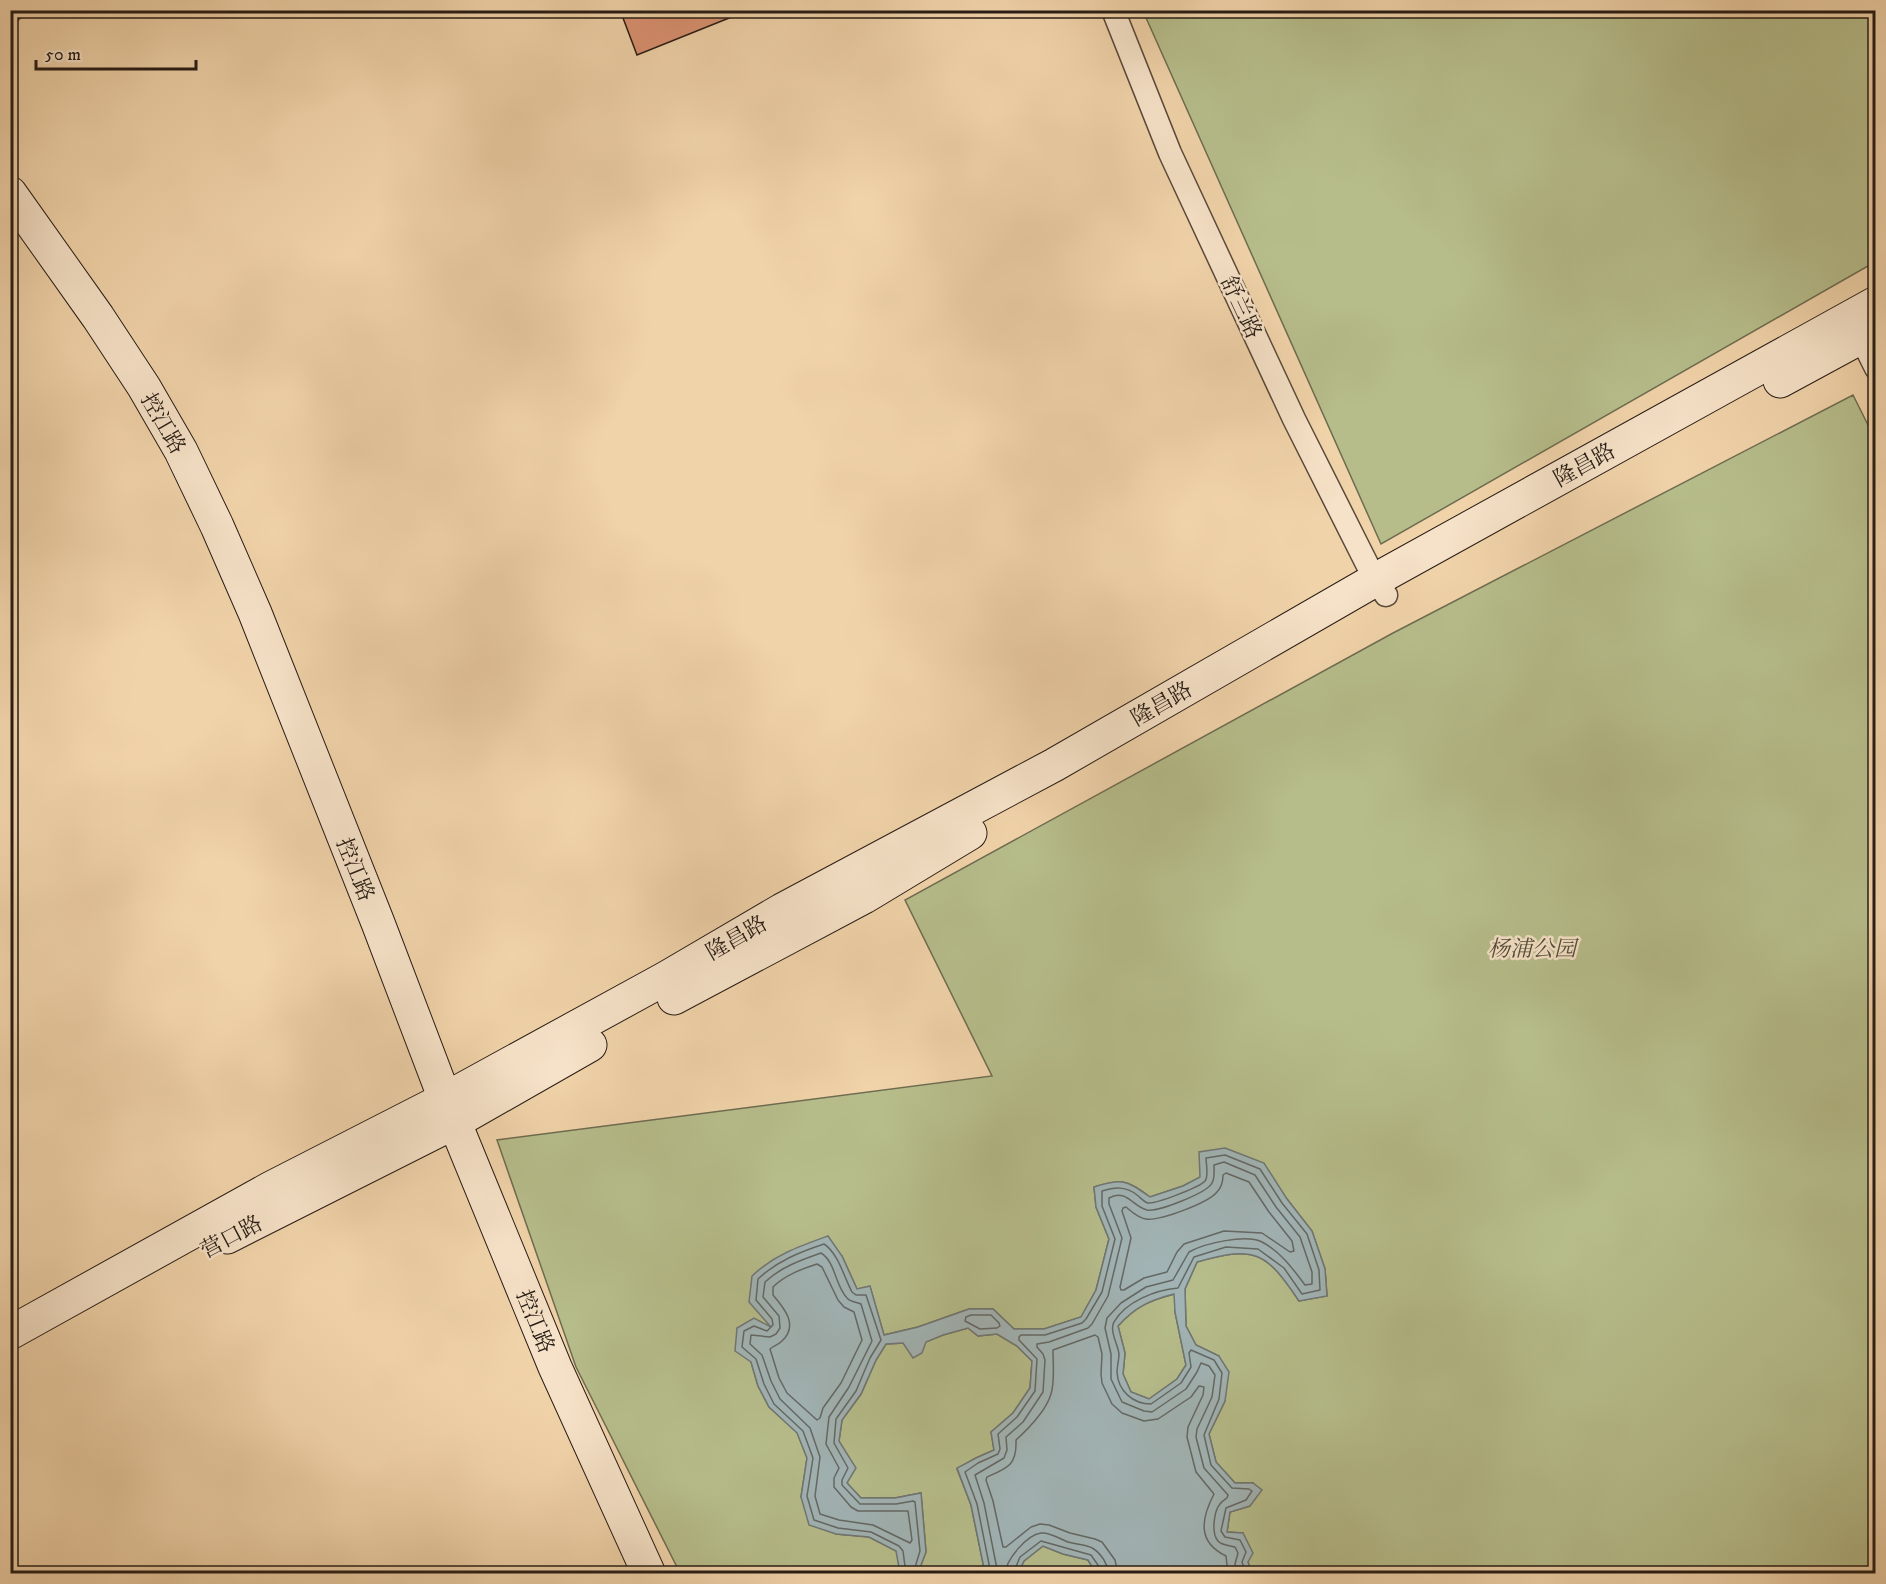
<svg xmlns="http://www.w3.org/2000/svg" width="1886" height="1584" viewBox="0 0 1886 1584" font-family="'IM FELL DW Pica','Noto Serif SC',serif">
  <rect width="100%" height="100%" fill="#f1d3aa"/>
  <filter id="stains"><feTurbulence type="fractalNoise" baseFrequency=".00333" numOctaves="4"/><feColorMatrix values="0 0 0 0 .2 0 0 0 0 .09 0 0 0 0 .02 0 0 0 .5 -.17"/></filter>
  <radialGradient id="worn" r=".72"><stop offset=".6" stop-color="#630" stop-opacity="0"/><stop offset="1" stop-color="#630" stop-opacity=".3"/></radialGradient>
  <g fill="#b6bd8b" stroke="#6e6c50" stroke-width="1.5">
    <polygon points="1143,11 1875,11 1875,262 1381,544"/>
    <path d="M 1853,395 L 1876,441 L 1875,1573 L 1252,1573 L 1248,1562 L 1243,1533 L 1227,1532 L 1230,1512 L 1250,1506 L 1253,1483 L 1235,1483 L 1216,1462 L 1209,1434 L 1225,1401 L 1219,1356 L 1196,1345 L 1186,1326 L 1185,1289 L 1197,1262 C 1256,1245 1266,1252 1299,1301 L 1327,1296 L 1325,1269 L 1312,1231 L 1287,1199 L 1201,1177 L 1183,1186 L 1150,1197 C 1127,1179 1121,1179 1094,1187 L 1096,1207 L 1109,1239 L 1096,1290 L 1081,1317 L 1044,1329 L 1014,1329 L 993,1309 L 969,1309 L 918,1327 L 884,1335 L 870,1287 L 857,1289 L 842,1256 L 773,1329 L 751,1362 L 758,1386 L 769,1407 L 797,1432 L 807,1458 L 801,1497 L 836,1534 L 869,1537 L 897,1551 L 900,1573 L 680,1573 L 576,1367 L 497,1140 L 992,1076 L 905,900 L 1393,633 Z"/>
    <path d="M 1175,1294 L 1175,1312 L 1186,1365 L 1177,1379 L 1149,1399 L 1131,1392 L 1123,1374 L 1125,1353 L 1118,1326 C 1135,1307 1150,1300 1175,1294 Z"/>
    <polygon points="968,1328 978,1336 997,1334 1017,1346 1032,1361 1030,1388 1013,1413 991,1432 994,1450 976,1458 957,1469 971,1505 985,1573 918,1573 926,1552 921,1493 895,1498 861,1498 847,1483 839,1441 842,1420 861,1394 876,1360 886,1344 925,1342 943,1335"/>
    <polygon points="1043,1546 1063,1554 1088,1560 1096,1573 1018,1574 1024,1561"/>
  </g>
  <path fill="#a1b4b5" stroke="#707775" stroke-width="1.5" fill-rule="evenodd" d="M 1225,1148 L 1264,1163 L 1287,1199 L 1312,1231 L 1325,1269 L 1327,1296 L 1299,1301 C 1266,1252 1256,1245 1197,1262 L 1185,1289 L 1186,1326 L 1196,1345 L 1219,1356 L 1229,1372 L 1225,1401 L 1209,1434 L 1216,1462 L 1235,1483 L 1253,1483 L 1262,1490 L 1250,1506 L 1230,1512 L 1227,1532 L 1243,1533 L 1253,1553 L 1248,1562 L 1252,1573 L 1096,1573 L 1088,1560 L 1063,1554 L 1043,1546 L 1024,1561 L 1018,1573 L 985,1573 L 971,1505 L 957,1468 L 976,1458 L 994,1450 L 991,1432 L 1013,1413 L 1030,1388 L 1032,1361 L 1017,1346 L 997,1334 L 978,1336 L 968,1328 L 943,1335 L 926,1342 L 922,1353 L 913,1358 L 903,1343 L 886,1344 L 876,1360 L 861,1394 L 842,1420 L 839,1441 L 856,1468 L 847,1483 L 861,1498 L 895,1498 L 921,1493 L 926,1552 L 918,1573 L 900,1573 L 896,1551 L 869,1537 L 836,1534 L 809,1525 L 801,1497 L 807,1458 L 797,1433 L 769,1407 L 758,1386 L 751,1362 L 735,1351 L 737,1328 L 754,1318 L 771,1327 L 749,1302 L 752,1276 C 774,1255 800,1246 828,1236 L 842,1256 L 857,1289 L 870,1286 L 884,1335 L 918,1327 L 969,1309 L 993,1309 L 1014,1329 L 1044,1329 L 1081,1317 L 1096,1290 L 1109,1239 L 1096,1207 L 1094,1187 C 1123,1178 1126,1180 1150,1197 L 1183,1186 L 1200,1177 L 1199,1152 ZM 1174,1294 L 1175,1312 L 1186,1365 L 1177,1379 L 1149,1399 L 1131,1392 L 1123,1374 L 1125,1353 L 1118,1326 C 1135,1307 1150,1300 1174,1294 Z"/>
  <g fill="none" stroke-linecap="round" stroke-linejoin="round">
    <g stroke="#646865" stroke-width="1.5">
      <path d="M 1226,1173 L 1249,1182 L 1269,1212 L 1292,1241 L 1294,1251 L 1290,1252 L 1262,1233 L 1224,1231 L 1184,1244 L 1177,1252 L 1167,1272 L 1144,1278 L 1124,1290 L 1121,1290 L 1120,1287 L 1131,1238 L 1122,1211 L 1123,1208 L 1126,1207 C 1132,1212 1138,1218 1146,1219 C 1160,1221 1208,1203 1217,1192 C 1222,1187 1223,1181 1223,1175 Z"/>
      <path d="M 821,1253 C 836,1262 835,1287 848,1299 C 851,1302 857,1302 861,1304 L 872,1341 L 849,1387 L 829,1417 L 826,1444 L 839,1468 L 834,1478 L 834,1487 L 851,1507 L 858,1511 L 908,1511 L 912,1540 L 910,1543 L 873,1525 L 839,1520 L 820,1514 L 815,1496 L 820,1457 L 810,1428 L 780,1399 L 771,1381 L 762,1355 L 750,1344 L 751,1335 L 770,1337 L 776,1334 L 780,1328 L 779,1316 L 763,1297 L 765,1282 C 781,1267 801,1260 821,1253 Z"/>
      <path d="M 817,1264 L 822,1267 L 838,1300 L 844,1307 L 854,1312 L 862,1340 L 841,1383 L 823,1408 L 820,1418 L 817,1420 L 787,1393 L 779,1378 L 770,1349 C 773,1346 778,1345 782,1341 C 799,1325 784,1308 773,1295 L 773,1287 C 785,1275 802,1269 817,1264 Z"/>
      <polygon points="971,1315 991,1315 999,1323 1000,1326 997,1328 980,1329 965,1321 966,1317"/>
      <path d="M 906,1574 L 903,1551 L 899,1546 L 871,1532 L 838,1528 L 814,1520 L 807,1496 L 813,1458 L 803,1431 L 774,1404 L 764,1384 L 756,1359 L 742,1347 L 744,1331 L 754,1326 L 767,1331 L 773,1325 L 772,1319 L 756,1300 L 758,1279 C 777,1261 800,1252 824,1244 C 838,1253 844,1277 852,1292 L 856,1295 L 866,1295 L 881,1340 L 870,1358 L 856,1391 L 836,1419 L 834,1443 L 848,1468 L 842,1480 L 842,1485 L 860,1504 L 896,1504 L 913,1501 L 915,1502 L 920,1551 L 913,1574"/>
      <path d="M 991,1574 L 977,1504 L 965,1472 L 978,1463 L 998,1454 L 1000,1449 L 998,1434 L 1017,1417 L 1035,1391 L 1037,1359 L 1019,1340 L 1019,1337 L 1021,1335 L 1045,1335 L 1082,1323 L 1086,1319 L 1102,1292 L 1115,1239 L 1102,1206 L 1102,1191 C 1115,1187 1126,1186 1137,1195 C 1140,1197 1144,1202 1148,1203 C 1156,1204 1200,1187 1205,1181 C 1209,1176 1206,1164 1206,1158 L 1225,1155 L 1260,1169 L 1282,1203 L 1307,1234 L 1319,1270 L 1320,1290 L 1302,1294 L 1284,1268 L 1258,1249 L 1226,1247 L 1194,1257 L 1178,1288 C 1156,1290 1126,1301 1114,1322 C 1109,1330 1118,1345 1119,1354 C 1119,1360 1117,1366 1117,1372 C 1118,1391 1133,1404 1151,1404 L 1181,1383 L 1191,1367 L 1189,1353 L 1191,1350 L 1214,1360 L 1222,1373 L 1219,1399 L 1204,1435 L 1211,1465 L 1232,1488 L 1249,1489 L 1252,1491 L 1246,1500 L 1226,1508 L 1221,1531 L 1225,1537 L 1240,1540 L 1246,1552 L 1242,1562 L 1246,1574"/>
      <path d="M 998,1574 L 984,1503 L 975,1475 L 1004,1458 L 1007,1450 L 1006,1437 L 1023,1422 L 1043,1392 L 1045,1360 L 1043,1354 L 1037,1347 L 1037,1344 L 1049,1342 L 1088,1328 L 1092,1324 L 1108,1296 L 1122,1238 L 1109,1204 L 1109,1198 C 1126,1188 1133,1207 1147,1210 C 1158,1212 1207,1193 1212,1183 C 1215,1178 1214,1171 1214,1165 L 1224,1162 L 1255,1175 L 1276,1207 L 1300,1237 L 1312,1272 L 1312,1284 L 1305,1285 C 1293,1269 1281,1252 1262,1242 C 1246,1234 1205,1243 1189,1252 L 1173,1280 L 1146,1287 L 1121,1303 L 1107,1318 L 1105,1328 L 1111,1354 L 1111,1379 L 1122,1402 L 1144,1411 L 1152,1412 L 1186,1389 L 1197,1372 L 1201,1363 L 1209,1366 L 1215,1375 L 1212,1397 L 1197,1429 L 1196,1437 L 1204,1468 L 1228,1495 L 1227,1498 C 1224,1500 1222,1501 1220,1504 C 1214,1511 1211,1533 1218,1541 C 1222,1546 1230,1545 1235,1547 L 1238,1553 L 1235,1564 L 1238,1574"/>
      <path d="M 1005,1574 C 1006,1559 1027,1535 1041,1533 C 1050,1532 1060,1539 1068,1542 C 1086,1547 1093,1543 1104,1560 C 1107,1565 1108,1568 1109,1574"/>
      <polyline points="1013,1574 1020,1557 1041,1541 1091,1555 1100,1568 1101,1574"/>
      <path d="M 1118,1574 L 1115,1560 L 1102,1542 L 1095,1539 L 1070,1533 L 1049,1525 L 1040,1524 L 1031,1527 L 1006,1547 L 1003,1547 L 993,1501 L 986,1480 L 987,1477 C 1008,1468 1017,1465 1016,1440 C 1028,1429 1046,1411 1051,1394 C 1055,1380 1053,1364 1053,1350 L 1095,1335 L 1098,1337 L 1102,1354 L 1101,1374 L 1102,1383 L 1112,1404 L 1122,1413 L 1144,1421 L 1158,1419 L 1191,1397 L 1199,1386 L 1204,1387 L 1203,1395 L 1188,1427 L 1187,1437 L 1196,1472 L 1214,1494 C 1201,1519 1197,1542 1226,1556 L 1228,1574"/>
    </g>
  </g>
  <polygon fill="#db9272" stroke="#271c15" stroke-width="1.5" points="620,10 749,10 637,55"/>
  <g fill="none" stroke-linecap="round" stroke-linejoin="round">
    <defs>
      <g id="minor">
        <polyline points="1113,10 1170,153 1294,419 1375,580 1386,595"/>
        <polyline points="10,12 12,10"/>
        <polyline points="1855,326 1876,368"/>
      </g>
      <g id="secondary">
        <polyline points="10,193 98,317 144,387 181,451 217,526 255,613 378,923 445,1099 555,1367 649,1574"/>
        <polyline points="1780,381 1876,329"/>
        <polyline points="674,998 864,897 970,833"/>
        <polyline points="227,1237 455,1122 590,1045"/>
        <polyline points="10,1333 271,1188 445,1099 666,978 782,910 1054,765 1375,580 1876,303"/>
      </g>
    </defs>
    <use href="#minor" stroke="#5a4a3a" stroke-width="25"/>
    <use href="#secondary" stroke="#271c15" stroke-width="35"/>
    <use href="#minor" stroke="#f6e2c8" stroke-width="22"/>
    <use href="#secondary" stroke="#f6e2c8" stroke-width="33"/>
  </g>
  <g text-anchor="middle" stroke-width="5" stroke-linejoin="round" paint-order="stroke">
    <g font-size="22" fill="#271c15" stroke="#f6e2c8">
      <text transform="translate(1242 307) rotate(65)" y="8">舒兰路</text>
      <text transform="translate(164 423) rotate(60)" y="8">控江路</text>
      <text transform="translate(1584 464) rotate(-29)" y="8">隆昌路</text>
      <text transform="translate(1161 703) rotate(-30)" y="8">隆昌路</text>
      <text transform="translate(356 869) rotate(68)" y="8">控江路</text>
      <text transform="translate(736 937) rotate(-30)" y="8">隆昌路</text>
      <text transform="translate(231 1236) rotate(-28)" y="8">营口路</text>
      <text transform="translate(536 1321) rotate(68)" y="8">控江路</text>
    </g>
    <g font-size="22" font-style="italic" fill="#524c38" stroke="#f6e2c8">
      <text x="1532" y="956">杨浦公园</text>
    </g>
  </g>
  <rect width="1886" height="1584" fill="none" stroke="#f1d3aa" stroke-width="36"/>
  <rect x="12" y="12" width="1862" height="1560" fill="none" stroke="#271c15" stroke-width="3"/>
  <rect x="18" y="18" width="1850" height="1548" fill="none" stroke="#271c15" stroke-width="1.5"/>
  <path d="M36 60v9h160v-9" fill="none" stroke="#271c15" stroke-width="3"/>
  <text x="45" y="60" font-size="18" fill="#271c15" stroke="#f6e2c8" stroke-width="4.5" paint-order="stroke">50 m</text>
  <rect width="100%" height="100%" filter="url(#stains)"/>
  <rect width="100%" height="100%" fill="url(#worn)"/>
</svg>
